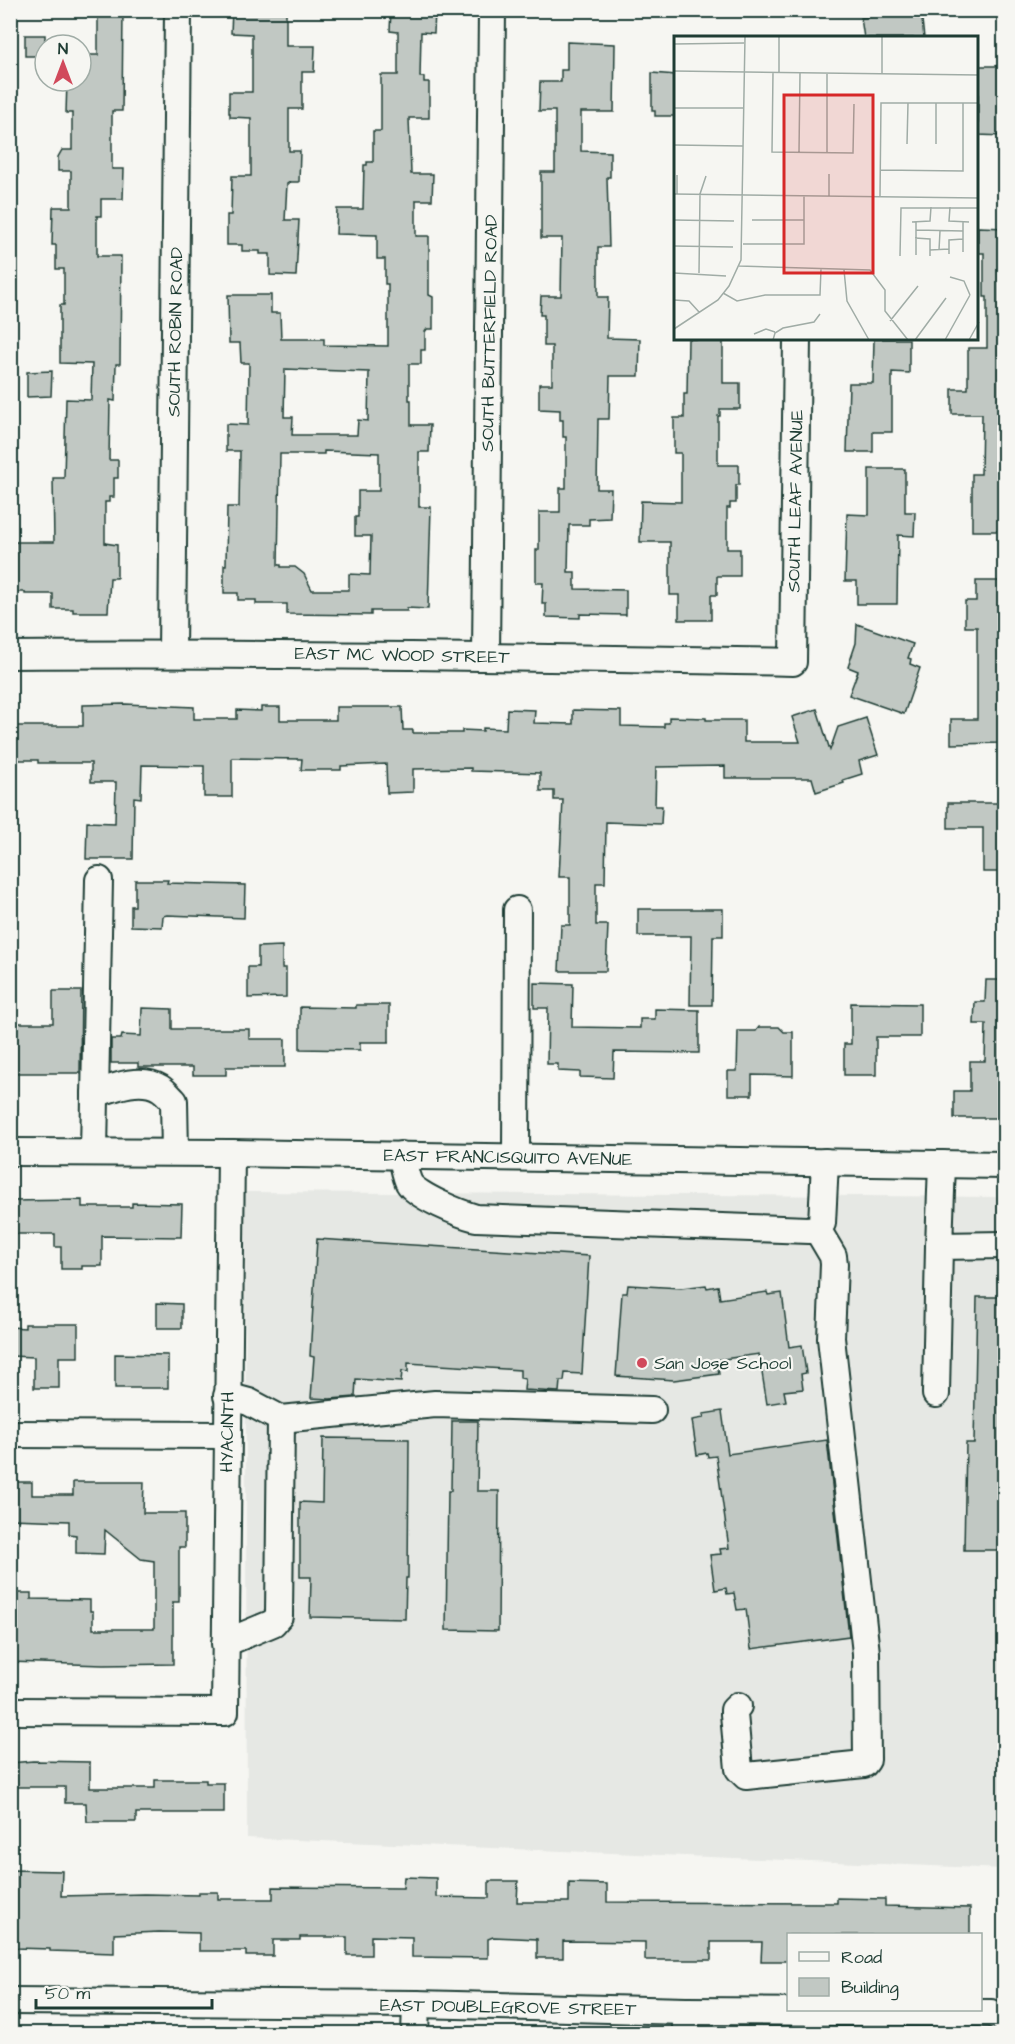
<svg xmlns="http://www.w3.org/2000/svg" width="1015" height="2044" viewBox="0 0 1015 2044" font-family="'Architects Daughter',sans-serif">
  <rect width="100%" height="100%" fill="#f6f6f2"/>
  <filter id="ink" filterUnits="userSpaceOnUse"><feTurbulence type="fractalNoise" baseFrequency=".0167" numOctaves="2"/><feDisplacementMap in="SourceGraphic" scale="12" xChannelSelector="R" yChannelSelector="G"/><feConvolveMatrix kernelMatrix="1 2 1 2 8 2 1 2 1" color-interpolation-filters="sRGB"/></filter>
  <g filter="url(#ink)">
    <polygon fill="#e6e8e4" points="245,1192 1004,1197 1004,1869 247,1838"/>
    <g fill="#c1c8c3" stroke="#1f3d34" stroke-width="1.5" fill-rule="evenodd">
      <polygon points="98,10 123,10 122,111 112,111 112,169 124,169 123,199 101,199 101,216 97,216 97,256 121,256 120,364 116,364 115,401 110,400 109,460 118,460 118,478 114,478 114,497 109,497 109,502 105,502 105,543 117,545 117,578 110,578 108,612 73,612 73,609 53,609 53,594 25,594 25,592 15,592 15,542 54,542 53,478 64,478 66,399 91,400 92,364 60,363 60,305 64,305 64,269 56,269 56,245 52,245 53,207 71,207 71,171 58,171 58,157 62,150 72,150 72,113 66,113 67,81 81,81 81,55 98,55"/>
      <polygon points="232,10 286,10 286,46 315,46 314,72 302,72 302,109 289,109 289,151 300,151 299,182 290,182 287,184 285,220 299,220 296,276 270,275 270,254 260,254 260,251 242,251 242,245 227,245 227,215 231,215 232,176 251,176 251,118 230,117 230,113 229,113 229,92 252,92 252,34 231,33"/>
      <path d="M 391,10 L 435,10 L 434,33 L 421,32 L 420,77 L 424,77 L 424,82 L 429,82 L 429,118 L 409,118 L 411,174 L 433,174 L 432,200 L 416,200 L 416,236 L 429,236 L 429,295 L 433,297 L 433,329 L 427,329 L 425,332 L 425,350 L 421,350 L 421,364 L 409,364 L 409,400 L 411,400 L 411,425 L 430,425 L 429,452 L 419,452 L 419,507 L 431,507 L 428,609 L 407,608 L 407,611 L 371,611 L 371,615 L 287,614 L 287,604 L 256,604 L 256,600 L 238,600 L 238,593 L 224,593 L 224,565 L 226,565 L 227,507 L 239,507 L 240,451 L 226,451 L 226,424 L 248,425 L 249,363 L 241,363 L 240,343 L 229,343 L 228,295 L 271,295 L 271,313 L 280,313 L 281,339 L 324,339 L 324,345 L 388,346 L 388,284 L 385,284 L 385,259 L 377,259 L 377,235 L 336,234 L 337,209 L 363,209 L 364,165 L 367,165 L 367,162 L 373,162 L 373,131 L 381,131 L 381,75 L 398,75 L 398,32 L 390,31 ZM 285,369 L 369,372 L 368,421 L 358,420 L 357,435 L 292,435 L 293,417 L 284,417 ZM 324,451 L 379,453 L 379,491 L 358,491 L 358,517 L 355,517 L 355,536 L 371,536 L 370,575 L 349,574 L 349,590 L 312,590 L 304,574 L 295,567 L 281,567 L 281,565 L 278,565 L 280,454 L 324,454 Z"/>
      <polygon points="921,11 924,38 864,38 861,18"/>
      <rect x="25" y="35" width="20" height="21"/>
      <polygon points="567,42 615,44 614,112 581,112 581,151 610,152 610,177 607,177 609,247 598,247 598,297 608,297 607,338 640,339 639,376 610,376 609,419 598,419 597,489 611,489 610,518 589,519 589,525 569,525 568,572 575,572 575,589 626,590 626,615 580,614 580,618 546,617 546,604 542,604 543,583 536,583 536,550 539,550 539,512 560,512 560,488 566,488 566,437 563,437 563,420 560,420 560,410 539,409 539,384 552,384 552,346 544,346 544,315 540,315 541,296 561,296 562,238 541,238 541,172 555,172 555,111 539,111 540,82 561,82 561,70 567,70"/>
      <polygon points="978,66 1005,66 1005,136 978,135"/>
      <polygon points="652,73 676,75 676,116 655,116 655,111 652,111"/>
      <polygon points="978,227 1005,228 1005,531 972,531 972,474 981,474 982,414 952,414 952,389 968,389 968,348 987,348 987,297 984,297 984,253 978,253"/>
      <polygon points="688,339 721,339 723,341 723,383 740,383 740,409 720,409 720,416 718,416 718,465 739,465 739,485 736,485 736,503 730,503 730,508 727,508 727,549 740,549 740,576 717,576 717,595 711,595 711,620 679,620 679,595 670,595 670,542 640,542 641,501 681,502 681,453 674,453 674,418 684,418 684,394 687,394"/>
      <polygon points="874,339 909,339 909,373 892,372 892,432 873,432 873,452 847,452 849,383 873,383"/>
      <polygon points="52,371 51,396 27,397 27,372"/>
      <polygon points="869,469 905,469 905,512 915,512 914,536 898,535 897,604 857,604 857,581 845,581 847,514 869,515"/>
      <polygon points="976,581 1005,581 1005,743 951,744 951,719 977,719 977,627 965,627 965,601 976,601"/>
      <polygon points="857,624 913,644 908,658 911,659 910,664 920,668 904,714 849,695 858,671 848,667 856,643"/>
      <polygon points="125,704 194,707 194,719 237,719 237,710 261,711 261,707 280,707 280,720 336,720 336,707 402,707 403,730 413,730 413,733 462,733 462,730 483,731 483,728 506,729 507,709 535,710 534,723 573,724 573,710 621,711 621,726 664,727 664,723 669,723 669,717 706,718 706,720 744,720 744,742 800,742 792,717 817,709 830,750 838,727 866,718 878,755 859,761 862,774 843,780 844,783 816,792 812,778 725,778 725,766 656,767 655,806 662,806 661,824 606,822 605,883 596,883 596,925 608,925 606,971 559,971 561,925 570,925 570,877 559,877 563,800 554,800 554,791 540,791 540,773 471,771 471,768 413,769 413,792 387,793 386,764 341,766 341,770 301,770 302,759 232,758 232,797 204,797 204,766 142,765 141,798 134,797 133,859 86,859 87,822 115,823 116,782 91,782 91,763 38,763 38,760 10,760 10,726 83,726 83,705"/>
      <polygon points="948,803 1005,803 1005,872 983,872 983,828 948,828"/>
      <polygon points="135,880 168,880 167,883 245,885 244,918 167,915 163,916 162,927 131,926 131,906 135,906"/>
      <polygon points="638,909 723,909 723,936 713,936 712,1005 690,1005 691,936 638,936"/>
      <polygon points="282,946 282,968 286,968 286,997 248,998 248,967 258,967 258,947"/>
      <polygon points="986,980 1005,980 1005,1094 1003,1094 1002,1118 954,1118 954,1091 970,1091 970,1061 985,1061 986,1024 974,1024 975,1002 985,1002"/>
      <polygon points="534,983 573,984 572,1027 640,1028 640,1019 655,1019 655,1009 699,1010 699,1053 614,1052 613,1078 580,1077 580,1072 558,1071 558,1064 547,1064 548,1008 534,1008"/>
      <polygon points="53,991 81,991 80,1073 13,1073 13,1066 10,1066 10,1023 53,1023"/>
      <polygon points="851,1003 920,1004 920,1037 876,1037 876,1075 844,1075 844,1044 851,1044"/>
      <polygon points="356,1005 389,1005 389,1042 360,1042 360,1050 300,1049 300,1007 356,1008"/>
      <polygon points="142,1008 172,1009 172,1029 249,1029 249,1039 285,1039 285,1067 226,1067 226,1075 193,1075 193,1067 138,1067 138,1063 111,1063 111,1039 121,1039 122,1035 141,1036"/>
      <polygon points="759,1027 779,1027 784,1032 793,1032 793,1076 752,1075 752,1095 728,1095 728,1071 737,1071 738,1031 756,1031"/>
      <polygon points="82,1200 82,1207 132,1207 132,1203 182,1204 181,1237 102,1236 102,1266 82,1266 82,1269 61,1269 61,1247 55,1247 55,1234 10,1234 10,1201"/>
      <polygon points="317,1239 589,1256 582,1374 565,1373 564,1381 560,1381 559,1392 524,1390 525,1379 520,1378 520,1370 408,1363 408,1372 402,1371 401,1382 356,1379 355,1397 330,1399 311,1398 314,1357 310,1356"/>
      <polygon points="628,1285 681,1288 706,1285 707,1288 718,1286 720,1299 767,1292 768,1295 782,1293 789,1347 802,1345 806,1373 801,1374 803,1389 784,1391 786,1401 767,1404 759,1354 717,1360 719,1374 674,1380 616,1376 622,1293 627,1293"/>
      <polygon points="977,1297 1005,1297 1005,1550 964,1550 966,1443 974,1443"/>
      <polygon points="157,1303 182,1304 182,1328 157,1328"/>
      <polygon points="25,1324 78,1324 78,1357 59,1357 59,1388 34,1388 34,1357 10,1356 10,1327 25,1328"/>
      <polygon points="115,1354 168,1355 168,1388 115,1388"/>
      <polygon points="722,1411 728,1454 827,1440 849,1636 751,1649 746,1609 737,1610 734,1593 727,1594 726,1588 715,1590 710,1555 721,1554 720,1549 729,1548 716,1456 708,1457 707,1453 697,1455 692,1420 704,1418 703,1414"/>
      <polygon points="452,1421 478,1421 477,1491 499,1491 498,1631 446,1630 448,1491 451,1491"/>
      <polygon points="323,1438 409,1439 408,1578 406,1578 405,1619 310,1617 311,1577 300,1577 300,1502 322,1503"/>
      <polygon points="10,1482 32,1482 32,1495 73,1495 73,1482 144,1482 143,1513 185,1513 185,1547 179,1547 179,1602 173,1602 173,1664 103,1665 10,1662 10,1593 31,1593 31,1599 90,1600 90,1611 93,1611 93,1629 154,1629 154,1561 141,1559 105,1530 104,1554 76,1553 76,1535 69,1534 69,1521 10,1519"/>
      <polygon points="33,1761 90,1762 90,1788 155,1788 155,1780 206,1780 206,1783 224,1783 224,1813 136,1813 136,1822 87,1822 86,1803 65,1803 65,1787 10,1787 10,1763"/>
      <polygon points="10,1870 62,1871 61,1896 144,1894 199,1895 199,1892 218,1892 218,1899 273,1899 273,1887 403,1888 404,1877 436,1878 436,1897 489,1898 489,1881 518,1881 517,1902 569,1902 569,1883 607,1884 607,1902 837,1903 837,1898 885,1899 885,1906 970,1908 970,1935 789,1935 787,1961 761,1961 762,1942 711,1942 711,1960 645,1960 645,1942 563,1941 563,1958 537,1958 537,1939 493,1937 488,1939 488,1958 412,1957 412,1937 371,1936 371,1955 347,1955 347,1937 300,1937 300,1940 273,1940 273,1956 246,1956 246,1951 199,1951 199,1933 159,1932 114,1934 114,1953 50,1951 50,1949 15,1948 16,1927 10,1924"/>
    </g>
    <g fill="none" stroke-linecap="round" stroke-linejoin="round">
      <defs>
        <g id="minor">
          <polyline points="172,653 178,10"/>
          <path d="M 10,655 C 271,653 532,657 793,662 L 797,339"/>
          <polyline points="486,656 492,10"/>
          <path d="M 95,1094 C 114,1087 141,1076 160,1088 C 165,1091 170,1097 174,1101 L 175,1152"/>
          <polyline points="10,1152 231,1153 1004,1165"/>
          <polyline points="94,1152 99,880"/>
          <path d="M 401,1155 C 404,1164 405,1175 409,1183 C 416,1196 461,1214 476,1218 L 808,1230 L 816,1229 L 822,1223 L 825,1162"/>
          <polyline points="516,1157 517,910"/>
          <polyline points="942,1164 939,1246 1004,1245"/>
          <polyline points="936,1394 939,1246"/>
          <polyline points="281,1419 435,1404 652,1410"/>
          <polyline points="10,1434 226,1435"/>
          <polyline points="225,1643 273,1623 279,1616 281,1419 249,1402 227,1396"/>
          <polyline points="738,1706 734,1710 734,1714 739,1769 746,1776 864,1764 867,1760 866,1653 831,1338 834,1264 833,1256 817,1229"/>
          <polyline points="10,1711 225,1712 231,1153"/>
          <polyline points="10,2001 416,2004 686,2011 991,2013 1004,2019"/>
          <polyline points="415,2034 416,2004"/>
          <polyline points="686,2034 686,2011"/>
        </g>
      </defs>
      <use href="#minor" stroke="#1f3d34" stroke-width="30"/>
      <use href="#minor" stroke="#f6f6f2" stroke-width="26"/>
    </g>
  </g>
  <circle fill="#d1495b" stroke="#f6f6f2" stroke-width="2" cx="642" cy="1363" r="6"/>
  <g text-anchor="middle" stroke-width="4.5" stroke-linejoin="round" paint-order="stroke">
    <g font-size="18" fill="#1f3d34" stroke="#f6f6f2">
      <text transform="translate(175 332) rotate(-89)" y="6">SOUTH ROBIN ROAD</text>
      <text transform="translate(489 333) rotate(-89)" y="6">SOUTH BUTTERFIELD ROAD</text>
      <text transform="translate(795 501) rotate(-89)" y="6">SOUTH LEAF AVENUE</text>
      <text transform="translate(402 655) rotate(1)" y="6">EAST MC WOOD STREET</text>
      <text transform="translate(508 1157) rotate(1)" y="6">EAST FRANCISQUITO AVENUE</text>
      <text transform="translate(227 1432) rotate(-89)" y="6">HYACINTH</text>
      <text transform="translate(508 2007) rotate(1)" y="6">EAST DOUBLEGROVE STREET</text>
    </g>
    <g font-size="18" fill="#1f3d34" stroke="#f6f6f2" text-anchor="start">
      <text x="654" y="1369">San Jose School</text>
    </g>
  </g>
  <g transform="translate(674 36)">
    <rect width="304" height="304" fill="#f6f6f2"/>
    <path fill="none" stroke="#a0aca6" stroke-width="1.5" d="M 0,8 L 70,7M 0,35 L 305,39M 99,36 L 98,116 L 179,117 L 180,68M 105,37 L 105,1M 208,38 L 208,1M 0,72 L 70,72M 233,108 L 234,67M 262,108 L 262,67M 0,109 L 69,110M 125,116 L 126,37M 153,116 L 153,37M 206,134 L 289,135 L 289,67M 0,158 L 305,162M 3,158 L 3,139M 155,160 L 155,138M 206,160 L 207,67 L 305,67M 276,171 L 275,185 L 295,186M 0,184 L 60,185M 78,184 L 130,184M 238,186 L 256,185 L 257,171M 242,186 L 242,219M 289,186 L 289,216M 242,194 L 289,195M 241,202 L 256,203 L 256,220M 69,208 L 130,208 L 130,160M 0,210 L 59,211M 256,214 L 275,213M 265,214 L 266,195M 275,218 L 275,204 L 289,203M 226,220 L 227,172 L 305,172M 65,230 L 196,234 L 211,254 L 211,275 L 234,304M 170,234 L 173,265 L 195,304M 0,237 L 52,240M 25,237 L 26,158 L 32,140M 276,241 L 290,245 L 296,259M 49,257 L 63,265 L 91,259 L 146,259 L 147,233M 0,264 L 15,265 L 25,276M 216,285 L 244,250M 0,293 L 44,264 L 55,250 L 67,224 L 71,1M 80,298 L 92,293 L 101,296M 99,304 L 101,297 L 109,292 L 140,286 L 146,278M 241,304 L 272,262M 271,304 L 296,259M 295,304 L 305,286"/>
    <path fill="#d62828" fill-opacity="0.15" stroke="#d62828" stroke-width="3" d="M 110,59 L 199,59 L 199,237 L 110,237 Z"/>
    <rect width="304" height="304" fill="none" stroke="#1f3d34" stroke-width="3"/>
  </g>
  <rect width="1015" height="2044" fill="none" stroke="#f6f6f2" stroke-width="36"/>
  <rect x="18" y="18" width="979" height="2008" fill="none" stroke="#1f3d34" stroke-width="2" filter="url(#ink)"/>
  <rect x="787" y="1933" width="195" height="78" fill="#f6f6f2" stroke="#a0aca6" stroke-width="1.5"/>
  <rect x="799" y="1952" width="30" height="9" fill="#f6f6f2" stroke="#a0aca6" stroke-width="1.5"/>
  <text x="841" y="1963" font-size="18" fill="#1f3d34">Road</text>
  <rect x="799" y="1978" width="30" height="18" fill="#c1c8c3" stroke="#a0aca6" stroke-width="1.5"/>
  <text x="841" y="1993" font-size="18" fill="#1f3d34">Building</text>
  <g transform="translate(63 63)"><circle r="28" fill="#f6f6f2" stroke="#a0aca6" stroke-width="1.5"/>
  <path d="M0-4.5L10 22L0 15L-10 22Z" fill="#d1495b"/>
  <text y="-9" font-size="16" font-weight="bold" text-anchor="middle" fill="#1f3d34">N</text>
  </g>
  <path d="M36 1999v9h176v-9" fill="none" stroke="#1f3d34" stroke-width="3"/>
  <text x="45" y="1999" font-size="18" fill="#1f3d34" stroke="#f6f6f2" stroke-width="4.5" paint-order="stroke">50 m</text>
</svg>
